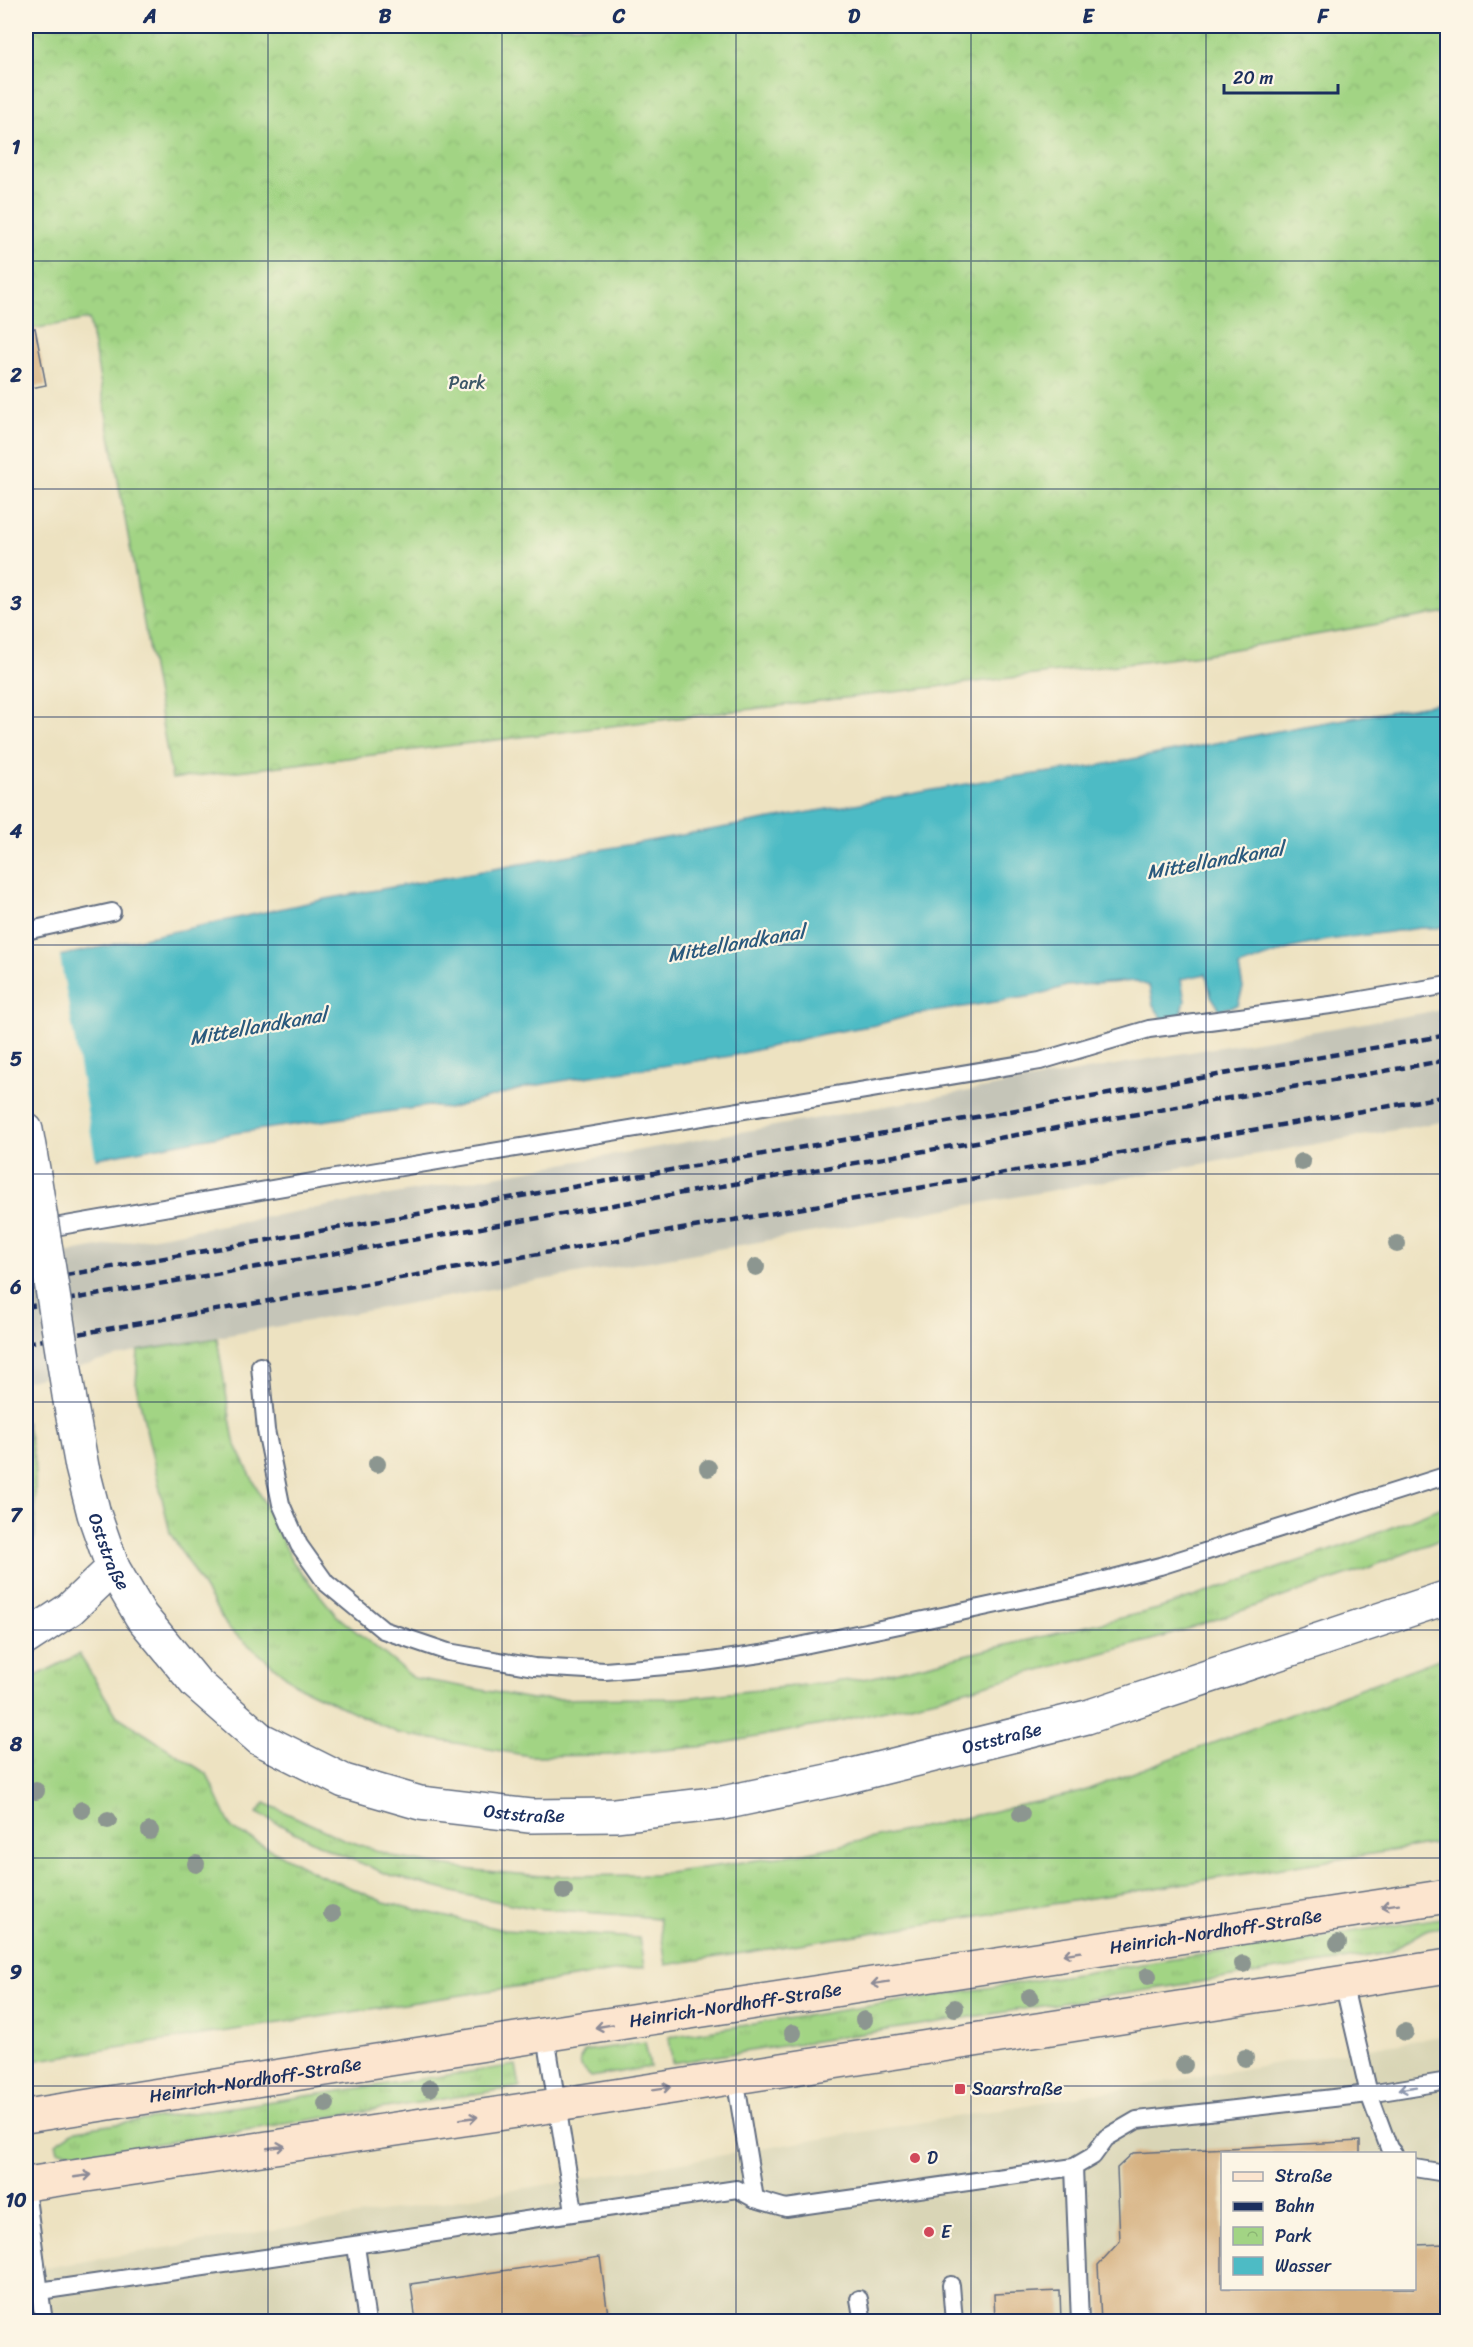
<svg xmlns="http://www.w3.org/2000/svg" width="1473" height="2347" viewBox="0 0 1473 2347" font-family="Sriracha,sans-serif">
  <defs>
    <pattern id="grass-tufts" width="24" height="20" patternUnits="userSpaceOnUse" patternTransform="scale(1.5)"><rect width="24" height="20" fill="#a2d484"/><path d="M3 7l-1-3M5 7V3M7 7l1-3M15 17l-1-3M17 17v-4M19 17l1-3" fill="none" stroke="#8bb674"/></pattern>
    <pattern id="park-crowns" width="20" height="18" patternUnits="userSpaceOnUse" patternTransform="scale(1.5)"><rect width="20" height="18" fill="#a2d484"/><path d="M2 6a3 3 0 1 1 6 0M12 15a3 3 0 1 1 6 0" fill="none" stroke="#8bb674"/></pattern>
  </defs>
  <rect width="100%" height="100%" fill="#fcf5e5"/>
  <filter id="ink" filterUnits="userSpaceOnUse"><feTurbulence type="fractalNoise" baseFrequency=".0167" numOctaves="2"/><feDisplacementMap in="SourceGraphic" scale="12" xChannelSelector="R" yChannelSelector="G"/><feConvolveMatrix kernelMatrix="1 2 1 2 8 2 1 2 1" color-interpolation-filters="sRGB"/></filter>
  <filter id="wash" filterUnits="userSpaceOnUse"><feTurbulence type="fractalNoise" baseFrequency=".008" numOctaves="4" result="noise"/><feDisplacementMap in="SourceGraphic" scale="24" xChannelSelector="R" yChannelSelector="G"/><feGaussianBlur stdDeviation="1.35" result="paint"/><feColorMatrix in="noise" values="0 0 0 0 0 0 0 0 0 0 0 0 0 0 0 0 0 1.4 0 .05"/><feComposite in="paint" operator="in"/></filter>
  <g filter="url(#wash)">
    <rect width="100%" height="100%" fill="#ede2c1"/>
    <path fill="#d9d5b6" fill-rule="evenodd" d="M 1447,2035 L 1447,2321 L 26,2322 L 26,2271 ZM 1222,2154 L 1414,2154 L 1414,2288 L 1222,2288 Z"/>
    <polygon fill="#c5c5b8" points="1447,1009 1447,1121 138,1351 26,1381 26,1260 1148,1059"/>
    <g fill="url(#grass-tufts)" stroke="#5e8271" stroke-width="1.5">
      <polygon points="217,1338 234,1441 293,1562 337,1616 414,1678 532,1699 683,1698 869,1678 1158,1609 1355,1542 1447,1505 1447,1537 1363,1570 1166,1636 936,1698 822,1725 707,1746 609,1755 530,1756 398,1733 298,1686 228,1628 170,1533 136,1385 138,1351"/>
      <polygon points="26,1421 35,1464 35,1537 26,1555"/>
      <polygon points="79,1654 117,1716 207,1774 232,1829 318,1874 384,1902 503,1930 639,1938 644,1967 26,2062 26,1681"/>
      <polygon points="1447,1656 1447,1842 666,1965 659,1918 533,1908 465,1895 392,1876 334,1852 257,1813 265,1803 343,1839 399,1858 473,1870 541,1876 655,1875 805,1853 1081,1792"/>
      <polygon points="1447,1917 1447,1926 1428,1929 1388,1953 672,2063 669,2037"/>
      <polygon points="645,2042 650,2067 591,2077 581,2067 580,2059 585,2051"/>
      <polygon points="516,2065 520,2087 98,2153 58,2151 56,2143 76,2130"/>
    </g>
    <polygon fill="url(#park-crowns)" stroke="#5e8271" stroke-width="1.5" points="26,26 1447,26 1447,612 1200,655 172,779 89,319 26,330"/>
    <polygon fill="#4dbbc5" stroke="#347592" stroke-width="1.5" points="1447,702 1447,924 1438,928 1420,928 1328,940 1292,948 1239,967 1243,988 1238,1005 1220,1010 1211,996 1206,974 1181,979 1185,1001 1180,1017 1163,1020 1153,1005 1149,986 1136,981 1067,986 1033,996 912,1015 876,1025 823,1034 731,1056 577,1078 528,1087 448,1109 429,1106 236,1133 26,1171 26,963 326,899 994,779 1091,767 1304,726"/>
    <polygon fill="#ede2c1" points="59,952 96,1162 26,1174 26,960"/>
    <g id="blocks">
      <g fill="#d5b080">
        <polygon points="35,328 46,385 26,389 26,330"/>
        <polygon points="1360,2141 1360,2154 1222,2154 1222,2288 1414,2288 1414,2245 1448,2244 1448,2322 1101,2322 1098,2265 1120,2241 1117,2168 1133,2153"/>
        <polygon points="600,2257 609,2322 416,2322 411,2284"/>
        <polygon points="1060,2291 1061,2322 995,2322 994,2294"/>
        <polygon points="199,2316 200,2322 171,2322 171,2320"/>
      </g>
    </g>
  </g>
  <g filter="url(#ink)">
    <use href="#blocks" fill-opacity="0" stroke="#646e81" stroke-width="1.5"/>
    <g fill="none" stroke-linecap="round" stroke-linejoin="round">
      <defs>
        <g id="service">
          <polyline points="26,931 112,912"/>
          <polyline points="26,1232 341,1177 1040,1061 1149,1029 1338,1004 1448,985"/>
          <polyline points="260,1366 266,1430 281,1504 299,1545 326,1583 383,1630 448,1652 534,1667 605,1671 690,1664 761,1654 928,1619 1086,1585 1160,1566 1448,1475"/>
          <polyline points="1343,1982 1369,2094 1389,2148 1394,2154"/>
          <polyline points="546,2036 574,2211"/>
          <polyline points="735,2077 755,2199"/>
          <polyline points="1074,2167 1080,2322"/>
          <polyline points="1414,2168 1439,2172 1448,2170"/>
          <polyline points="26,2190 44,2322"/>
          <polyline points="356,2246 367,2322"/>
          <polyline points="951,2285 954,2322"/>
          <polyline points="26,2293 737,2189 755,2199 786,2208 1074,2167 1093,2156 1106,2138 1137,2120 1369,2094 1448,2081"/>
          <polyline points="859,2299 863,2322"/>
        </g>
        <g id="tertiary">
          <polyline points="26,1130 34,1175"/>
          <path id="s1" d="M 69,1395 L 82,1467 L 94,1514 L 113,1568 L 141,1616 L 196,1683 L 260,1739 L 344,1781 L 420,1803 L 530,1816 L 615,1815 L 723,1803 L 837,1779 L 1087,1717 L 1448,1597"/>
          <polyline points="26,1638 70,1609 113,1568"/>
        </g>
        <g id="secondary">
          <path id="s2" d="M 26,2116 L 657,2017 L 1448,1896"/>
          <polyline points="26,2184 557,2105 1448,1966"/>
        </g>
      </defs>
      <use href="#service" stroke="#646e81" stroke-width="20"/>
      <use href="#tertiary" stroke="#646e81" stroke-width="36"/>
      <use href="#secondary" stroke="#646e81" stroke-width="36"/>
      <use href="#service" stroke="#fff" stroke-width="16"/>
      <use href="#tertiary" stroke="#fff" stroke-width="33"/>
      <use href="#secondary" stroke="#fce5cf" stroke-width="33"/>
      <g stroke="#1b2f5e" stroke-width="4.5" stroke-dasharray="9 4.5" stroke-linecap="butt">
        <polyline points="26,1282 1448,1035"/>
        <polyline points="26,1307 1448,1060"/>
        <polyline points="26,1343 1448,1096"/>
      </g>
      <defs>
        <polyline id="tertiary-bridge" points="34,1175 69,1395"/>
      </defs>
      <use href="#tertiary-bridge" stroke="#646e81" stroke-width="36" stroke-linecap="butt"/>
      <use href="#tertiary-bridge" stroke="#fff" stroke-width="33"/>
    </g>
    <g fill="#8c9690">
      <circle cx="1302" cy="1162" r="9"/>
      <circle cx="1397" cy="1244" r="9"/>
      <circle cx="756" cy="1267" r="9"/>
      <circle cx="377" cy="1464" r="9"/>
      <circle cx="708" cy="1468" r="9"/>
      <circle cx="36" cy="1791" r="9"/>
      <circle cx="82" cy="1810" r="9"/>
      <circle cx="1021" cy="1814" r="9"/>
      <circle cx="108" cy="1820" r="9"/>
      <circle cx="150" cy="1831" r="9"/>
      <circle cx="196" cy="1864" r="9"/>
      <circle cx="564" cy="1891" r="9"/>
      <circle cx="332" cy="1914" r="9"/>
      <circle cx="1338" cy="1943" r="9"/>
      <circle cx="1243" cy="1964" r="9"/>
      <circle cx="1148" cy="1976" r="9"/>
      <circle cx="1030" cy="1997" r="9"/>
      <circle cx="955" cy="2008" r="9"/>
      <circle cx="864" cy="2020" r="9"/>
      <circle cx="1405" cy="2032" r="9"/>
      <circle cx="793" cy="2033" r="9"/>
      <circle cx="1245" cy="2058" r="9"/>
      <circle cx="1184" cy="2065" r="9"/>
      <circle cx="430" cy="2088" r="9"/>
      <circle cx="326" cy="2104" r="9"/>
    </g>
    <defs><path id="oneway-shaft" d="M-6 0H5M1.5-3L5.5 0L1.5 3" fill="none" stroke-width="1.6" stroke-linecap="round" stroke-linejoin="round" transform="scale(1.5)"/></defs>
    <g stroke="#8c8a96">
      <use href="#oneway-shaft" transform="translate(1390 1905) rotate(171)"/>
      <use href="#oneway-shaft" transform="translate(1072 1953) rotate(171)"/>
      <use href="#oneway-shaft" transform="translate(880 1983) rotate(171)"/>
      <use href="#oneway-shaft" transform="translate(604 2026) rotate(170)"/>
      <use href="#oneway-shaft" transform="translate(662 2088) rotate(-9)"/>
      <use href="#oneway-shaft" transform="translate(469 2118) rotate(-8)"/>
      <use href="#oneway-shaft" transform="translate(276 2147) rotate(-8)"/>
      <use href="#oneway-shaft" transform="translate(83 2176) rotate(-8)"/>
    </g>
    <use stroke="#8d97ae" href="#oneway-shaft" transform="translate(1408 2088) rotate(171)"/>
  </g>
  <path fill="none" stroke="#1b2f5e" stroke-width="1.5" stroke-opacity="0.55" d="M 268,26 L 268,2322M 502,26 L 502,2322M 736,26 L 736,2322M 971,26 L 971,2322M 1206,26 L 1206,2322M 26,261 L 1448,261M 26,489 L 1448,489M 26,717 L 1448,717M 26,945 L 1448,945M 26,1174 L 1448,1174M 26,1402 L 1448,1402M 26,1630 L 1448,1630M 26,1858 L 1448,1858M 26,2086 L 1448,2086"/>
  <g fill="#d1495b" stroke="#fcf5e5" stroke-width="2">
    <rect x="954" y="2083" width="12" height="12" rx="3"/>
    <circle cx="915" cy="2158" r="6"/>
    <circle cx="929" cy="2232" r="6"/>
  </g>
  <g text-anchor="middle" stroke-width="4.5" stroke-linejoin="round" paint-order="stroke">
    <g font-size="18" fill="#3d5868" stroke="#fcf5e5">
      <text x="467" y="389">Park</text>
    </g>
    <g font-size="18" fill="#1b2f5e" stroke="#fcf5e5">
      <text dy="6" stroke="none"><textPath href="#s1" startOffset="162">Oststraße</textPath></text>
      <text dy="6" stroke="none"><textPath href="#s1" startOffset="1170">Oststraße</textPath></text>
      <text dy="6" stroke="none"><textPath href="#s1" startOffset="684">Oststraße</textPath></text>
      <text dy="6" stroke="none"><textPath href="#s2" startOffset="1204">Heinrich-Nordhoff-Straße</textPath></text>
      <text dy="6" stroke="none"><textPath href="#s2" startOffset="718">Heinrich-Nordhoff-Straße</textPath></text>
      <text dy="6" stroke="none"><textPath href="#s2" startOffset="232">Heinrich-Nordhoff-Straße</textPath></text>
    </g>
    <g font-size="18" fill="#1b2f5e" stroke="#fcf5e5" text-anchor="start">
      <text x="972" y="2095">Saarstraße</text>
      <text x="927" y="2164">D</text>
      <text x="941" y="2238">E</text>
    </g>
    <g font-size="20" font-style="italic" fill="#2a597d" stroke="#fcf5e5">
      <text transform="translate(1215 860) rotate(-10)" y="7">Mittellandkanal</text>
      <text transform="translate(736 943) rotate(-10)" y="7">Mittellandkanal</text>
      <text transform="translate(258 1026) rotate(-10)" y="7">Mittellandkanal</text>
    </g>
  </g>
  <rect width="1473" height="2347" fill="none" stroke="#fcf5e5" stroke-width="66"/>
  <rect x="1221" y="2152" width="195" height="138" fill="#fcf5e5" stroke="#a2a6af" stroke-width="1.5"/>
  <rect x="1233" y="2172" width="30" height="9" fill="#fce5cf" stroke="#a2a6af" stroke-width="1.5"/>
  <text x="1275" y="2182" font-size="18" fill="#1b2f5e">Straße</text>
  <rect x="1233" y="2202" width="30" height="9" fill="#1b2f5e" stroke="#a2a6af" stroke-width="1.5"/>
  <text x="1275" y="2212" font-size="18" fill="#1b2f5e">Bahn</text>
  <rect x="1233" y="2227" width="30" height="18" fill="url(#park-crowns)" stroke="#a2a6af" stroke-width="1.5"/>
  <text x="1275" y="2242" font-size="18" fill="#1b2f5e">Park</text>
  <rect x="1233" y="2257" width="30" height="18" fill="#4dbbc5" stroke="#a2a6af" stroke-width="1.5"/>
  <text x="1275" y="2272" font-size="18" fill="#1b2f5e">Wasser</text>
  <path d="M1224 84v9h114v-9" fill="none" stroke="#1b2f5e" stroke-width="3"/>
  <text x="1233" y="84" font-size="18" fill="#1b2f5e" stroke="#fcf5e5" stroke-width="4.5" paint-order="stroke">20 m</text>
  <rect x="33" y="33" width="1407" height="2281" fill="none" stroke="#1b2f5e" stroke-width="2"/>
  <g font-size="20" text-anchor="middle" font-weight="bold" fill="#1b2f5e">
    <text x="150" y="23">A</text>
    <text x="385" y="23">B</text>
    <text x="619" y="23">C</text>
    <text x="854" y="23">D</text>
    <text x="1088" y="23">E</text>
    <text x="1323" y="23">F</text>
    <text x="16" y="154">1</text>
    <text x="16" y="382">2</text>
    <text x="16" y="610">3</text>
    <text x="16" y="838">4</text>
    <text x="16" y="1066">5</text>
    <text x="16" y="1294">6</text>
    <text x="16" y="1522">7</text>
    <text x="16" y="1751">8</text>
    <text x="16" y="1979">9</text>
    <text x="16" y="2207">10</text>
  </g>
</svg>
